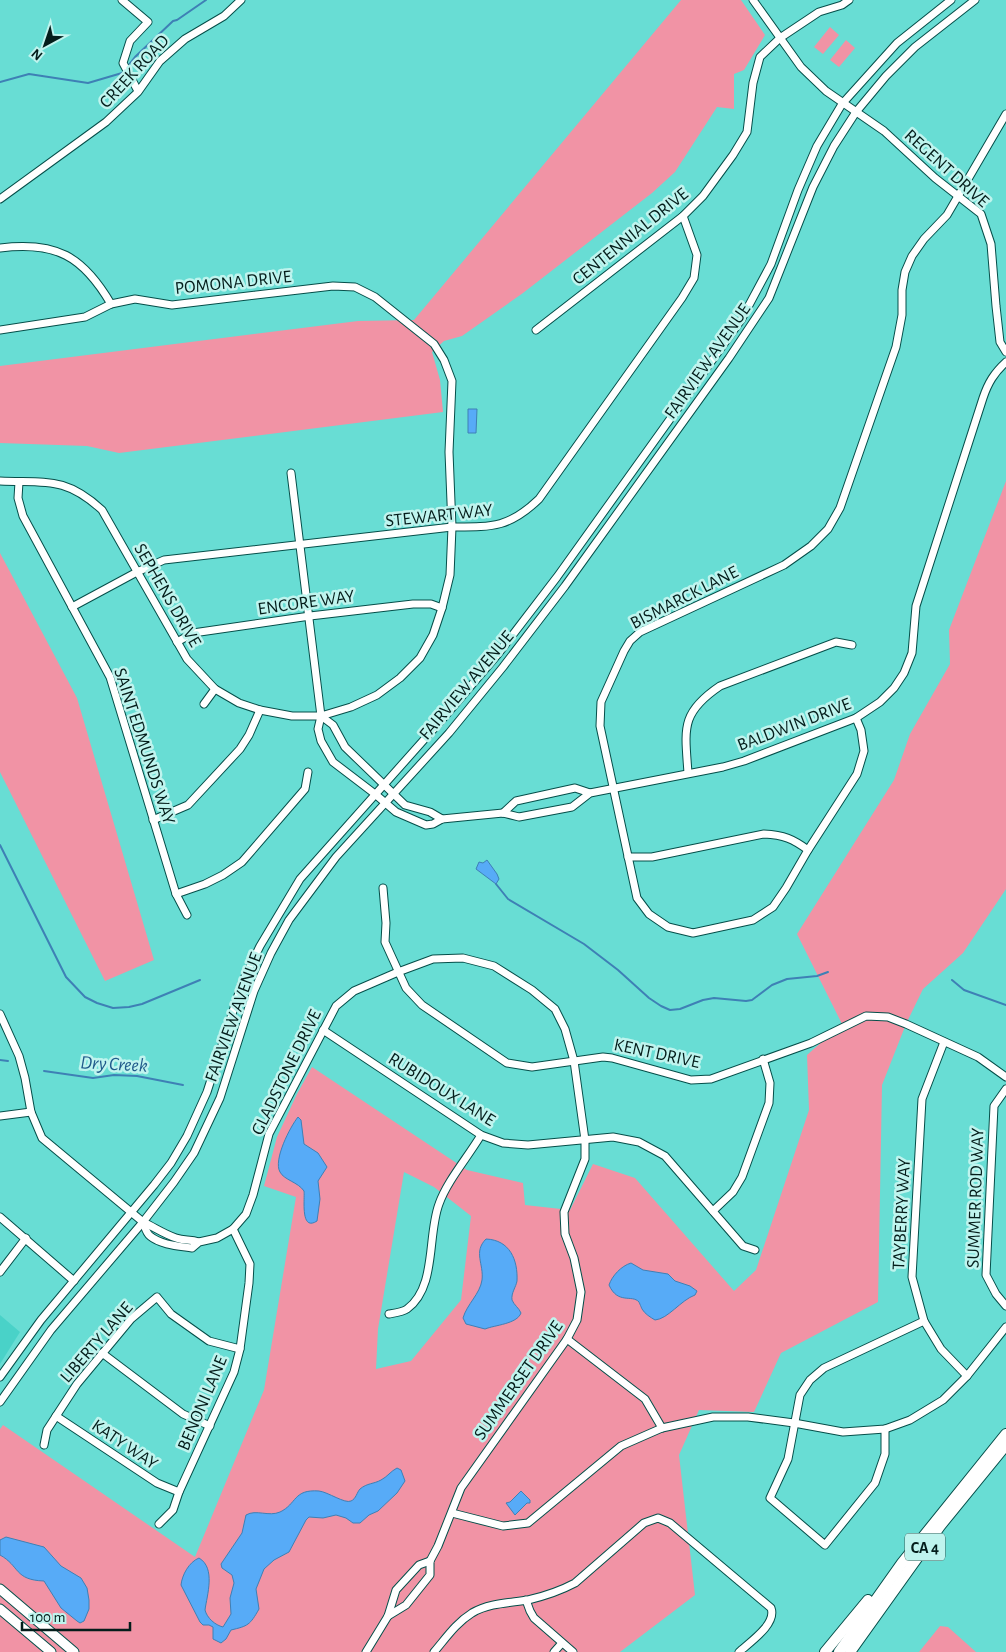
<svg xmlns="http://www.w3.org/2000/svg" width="1006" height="1652" viewBox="0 0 1006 1652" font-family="'Alegreya Sans',sans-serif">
  <rect width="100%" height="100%" fill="#68ddd4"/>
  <polygon fill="#49d2c8" points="0,1315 20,1332 0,1364"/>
  <g fill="#f193a5" fill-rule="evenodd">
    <polygon points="681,0 741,0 765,35 744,70 734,74 734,109 717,107 675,172 652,193 523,293 462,336 444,341 432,352 440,380 443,412 119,453 87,446 0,443 0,366 358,321 414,320"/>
    <polygon points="830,27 839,35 823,54 814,47"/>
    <polygon points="846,40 855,48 839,67 830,60"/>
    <path d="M 1006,481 L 1006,889 L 963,953 L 923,989 L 906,1024 L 882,1085 L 878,1302 L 781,1353 L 754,1412 L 699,1410 L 679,1455 L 695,1595 L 620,1652 L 0,1652 L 0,1429 L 3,1425 L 195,1557 L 264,1390 L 296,1197 L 264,1186 L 277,1137 L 297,1094 L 312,1067 L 467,1170 L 523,1183 L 525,1205 L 570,1210 L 593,1164 L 635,1178 L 734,1291 L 756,1270 L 809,1110 L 807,1055 L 842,1024 L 797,934 L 894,780 L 910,734 L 950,664 L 949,630 ZM 404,1172 L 434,1187 L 471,1216 L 461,1300 L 411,1361 L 376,1369 L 378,1329 Z"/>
    <polygon points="0,553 77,698 154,960 105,981 0,772"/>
    <polygon points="940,1626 948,1627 976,1652 919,1652"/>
  </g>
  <g fill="#57abf7" stroke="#3e80b5">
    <polygon points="468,409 477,409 476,433 468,433"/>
    <polygon points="487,860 497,874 499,879 496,884 476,869 479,862 483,863"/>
    <path d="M 298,1117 L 301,1120 L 304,1144 L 318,1153 L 327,1167 L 318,1181 L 320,1199 L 317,1221 C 300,1232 305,1199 304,1191 C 298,1182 284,1180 280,1172 C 273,1160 290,1127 298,1117 Z"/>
    <path d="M 486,1239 C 510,1240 518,1260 517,1281 C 516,1287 511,1293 512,1300 C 514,1305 519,1308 521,1313 C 517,1324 495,1325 485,1329 L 466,1324 L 463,1318 C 467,1304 480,1294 482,1280 C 484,1264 473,1252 486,1239 Z"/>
    <path d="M 631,1263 L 643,1270 L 668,1274 L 675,1281 L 690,1286 L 697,1291 L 695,1295 C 681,1300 668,1319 655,1320 C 650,1317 645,1314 642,1309 C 642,1309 639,1302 639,1302 C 632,1294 618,1305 609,1285 C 612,1276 621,1266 631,1263 Z"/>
    <path d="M 397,1468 L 401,1470 L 405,1481 L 397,1493 L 378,1511 L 369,1515 L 360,1523 L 353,1523 L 346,1518 L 336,1515 L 323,1518 L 309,1517 L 306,1520 L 289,1552 L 274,1560 L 264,1569 L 256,1589 L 259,1609 C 250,1625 248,1626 231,1630 L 226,1639 L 221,1643 L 213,1639 L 213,1627 L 209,1625 L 203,1625 L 200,1622 L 181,1585 C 182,1575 189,1562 199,1558 C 216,1568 207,1595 205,1610 C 207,1618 215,1625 223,1627 L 231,1614 L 230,1598 L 234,1583 L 232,1575 L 222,1568 L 221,1564 L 242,1533 L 246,1515 C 256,1509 269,1517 280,1512 C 297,1504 293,1489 319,1491 C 328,1492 345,1504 351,1501 C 356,1499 357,1492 360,1489 C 367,1483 374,1484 381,1480 C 387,1477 391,1471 397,1468 Z"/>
    <polygon points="521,1491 530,1500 530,1503 527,1503 515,1515 506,1503 510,1502"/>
    <path d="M 6,1537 L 44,1547 L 61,1566 L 81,1578 L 87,1588 L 89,1600 L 89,1609 L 84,1621 L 80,1623 L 77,1621 L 61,1608 L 44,1581 C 14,1580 20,1566 0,1555 L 0,1540 Z"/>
  </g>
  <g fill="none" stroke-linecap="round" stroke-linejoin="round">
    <g stroke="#3e80b5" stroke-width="2">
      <polyline points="127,67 135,57 173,21 177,20 206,0"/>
      <polyline points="0,82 29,74 88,83 122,73 124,71"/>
      <polyline points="0,845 66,977 85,997 97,1003 113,1008 129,1007 142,1004 200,980"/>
      <polyline points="496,884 508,899 584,944 618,970 649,998 661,1006 670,1010 680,1009 703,1000 714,998 746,1001 752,1000 772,985 787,979 817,976 828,972"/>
      <polyline points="952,980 964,990 1006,1005"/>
      <polyline points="0,1060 8,1061"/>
      <polyline points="44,1071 93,1078 114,1075 137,1076 183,1085"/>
    </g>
    <defs>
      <g id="minor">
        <polyline points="122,0 148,22 130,41 123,63 138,91"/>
        <polyline points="753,0 801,67 826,91 884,131 935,178 981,214 991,244 996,306 1000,342 1006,352"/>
        <polyline points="0,199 106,122 138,92 160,61 185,39 224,16 241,0"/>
        <path d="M 0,248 C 56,241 83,256 111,304"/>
        <path d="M 0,330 L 85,317 L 111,304 L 135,299 L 172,305 L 333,286 L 355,287 L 375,297 L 434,344 L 444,360 L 452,381 L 449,452 L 452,527 L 450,575 L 442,608 L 433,635 L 420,658 L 400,678 L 377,695 L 351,707 L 321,716 L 292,716 L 260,710 L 239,703 L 215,689 L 187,659 L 102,510 C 65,476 46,483 0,481"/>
        <polyline points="536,330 683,216 703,196 733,155 747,132 753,83 760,57 780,38 819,12 842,5 849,0"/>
        <path d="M 291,473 L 321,716 L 318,729 L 321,741 L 333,762 L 375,794 L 396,812 L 426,825 L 433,824 L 442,819 L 503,813 L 519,817 L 572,807 L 590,793 L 723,767 L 744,761 L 856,718 L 880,702 L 894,688 L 904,673 L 912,653 L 916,606 L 983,398 C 988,383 994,373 1006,362"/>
        <polyline points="19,482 18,498 23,516 110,677 176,894 187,915"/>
        <path d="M 72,607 L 137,572 L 164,560 L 452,527 C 492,527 509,528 539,499 L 682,298 L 694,278 L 697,255 L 683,216"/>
        <polyline points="177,642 193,633 310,616 413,604 431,604 442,608"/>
        <polyline points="204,704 215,689"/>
        <polyline points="321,716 333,725 345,747 405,805 430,812 442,819"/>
        <polyline points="856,718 861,730 864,751 857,774 808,850 786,888 773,907 753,920 693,933 668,927 649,914 637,898 600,726 601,702 624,651 630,641 640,632 784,565 811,546 828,529 840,508 896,347 902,315 902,290 905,272 912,256 924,239 947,215 1006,114"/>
        <path d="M 688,773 C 685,729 680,713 720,686 L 836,642 L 852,645"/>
        <polyline points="503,813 516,801 575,788 590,793"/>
        <polyline points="153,820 188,805 240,749 249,735 260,710"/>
        <path d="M 628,857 L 652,857 L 764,834 C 784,835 793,839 808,850"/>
        <polyline points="383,888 386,923 385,942 406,988 422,1005 507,1063 532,1067 603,1057 612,1058 691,1080 711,1079 811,1043 866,1016 888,1017 906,1024 978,1057 1006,1077"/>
        <polyline points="176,894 205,884 223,875 242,862 305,789 308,772"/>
        <path d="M 0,1014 L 19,1056 L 25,1078 L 31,1112 L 42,1138 L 143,1222 C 154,1227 164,1234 176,1238 C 184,1241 190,1239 199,1242"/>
        <polyline points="323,1030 481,1135 503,1143 528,1145 613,1137 639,1142 665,1156 743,1246 755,1250"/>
        <polyline points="944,1042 922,1099 912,1277 924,1321 941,1349 967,1376"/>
        <polyline points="1006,1089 994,1106 986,1275 996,1294 1006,1306"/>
        <polyline points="0,1116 31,1112"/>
        <polyline points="713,1211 733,1192 742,1177 769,1103 770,1083 763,1059"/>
        <polyline points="0,1217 74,1281"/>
        <path d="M 143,1222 C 145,1227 146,1233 150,1236 C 161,1245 179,1246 192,1248 L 199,1242 L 217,1238 L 233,1229 L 246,1214 L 253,1195 L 269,1134 L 336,1006 L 354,991 L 398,972 L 433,959 L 463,958 L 494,966 L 532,990 L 555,1009 L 565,1029 L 574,1061 L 585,1140 L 585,1159 L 564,1212 L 565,1234 L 574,1258 L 581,1292 L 577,1320 L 567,1339 L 461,1488 L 438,1546 L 430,1561 L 430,1575 L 406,1605 L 388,1616"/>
        <polyline points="0,1272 26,1238"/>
        <path d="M 389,1314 C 395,1313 403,1312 407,1309 C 437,1287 427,1236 439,1204 C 447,1181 468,1157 481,1135"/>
        <polyline points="567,1339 645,1399 662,1428"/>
        <polyline points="102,1353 183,1414 210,1426"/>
        <polyline points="0,1377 41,1320 154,1185 171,1163 187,1136 207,1092 242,983 260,946 300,879 446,715 498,654 557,577 741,320 771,264 798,190 817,146 842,104 897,43 951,0"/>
        <polyline points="0,1402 51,1330 143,1222 174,1182 194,1153 220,1098 254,991 271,953 289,920 336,857 449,733 503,667 565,586 729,358 769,298 813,187 834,146 856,112 886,76 915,47 975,0"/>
        <polyline points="56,1416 157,1483 179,1492"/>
        <polyline points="885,1429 885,1454 875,1483 825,1545 770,1498 788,1459 800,1395 810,1380 824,1368 924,1321"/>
        <polyline points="44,1445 47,1430 77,1384 131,1319 157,1297 171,1314 209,1341 240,1349"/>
        <polyline points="452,1513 503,1526 528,1523 621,1446 662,1428 713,1417 748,1417 794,1423 843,1432 885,1429 910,1420 943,1400 967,1376 1006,1327"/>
        <polyline points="159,1524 173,1510 179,1492 234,1372 240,1349 249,1283 250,1264 233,1229"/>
        <polyline points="526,1600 530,1611 534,1618 573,1652"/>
        <polyline points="366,1652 388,1616 396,1590 419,1565 430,1561"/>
        <path d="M 434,1652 C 446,1638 456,1623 472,1613 C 489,1603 509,1603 528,1600 C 545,1596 560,1591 575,1583 L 644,1523 L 658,1518 L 670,1523 L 771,1608 C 777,1624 750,1642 739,1652"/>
        <polyline points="554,1652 562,1643"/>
      </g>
      <g id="major">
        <polyline points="0,1589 74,1652"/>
        <polyline points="0,1609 51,1652"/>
      </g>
      <g id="highway">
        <polyline points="825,1652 868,1600"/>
        <polyline points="839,1652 902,1563 1006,1434"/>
        <polyline points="850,1652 940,1526 1006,1445"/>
      </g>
    </defs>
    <use href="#minor" stroke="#054e49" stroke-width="9"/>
    <use href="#major" stroke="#054e49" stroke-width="11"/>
    <use href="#highway" stroke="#054e49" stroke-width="12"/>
    <use href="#minor" stroke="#fff" stroke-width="7"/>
    <use href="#major" stroke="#fff" stroke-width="9"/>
    <use href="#highway" stroke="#fff" stroke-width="10"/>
  </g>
  <g text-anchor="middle" stroke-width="5" stroke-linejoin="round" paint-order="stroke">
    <rect fill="#bff4ee" stroke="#3c5e5a" stroke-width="1" x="905" y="1533.5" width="40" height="27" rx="4"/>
    <g font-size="16" font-weight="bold" fill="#041d1b">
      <text x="925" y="1553">CA 4</text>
    </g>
    <g font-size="18" fill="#041d1b" stroke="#bff4ee">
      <text transform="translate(134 71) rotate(-47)" y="6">CREEK ROAD</text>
      <text transform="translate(947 168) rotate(42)" y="6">REGENT DRIVE</text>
      <text transform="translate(630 236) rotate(-39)" y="6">CENTENNIAL DRIVE</text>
      <text transform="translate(233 282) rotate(-6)" y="6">POMONA DRIVE</text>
      <text transform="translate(707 361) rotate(-55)" y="6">FAIRVIEW AVENUE</text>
      <text transform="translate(439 515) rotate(-6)" y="6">STEWART WAY</text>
      <text transform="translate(168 595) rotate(60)" y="6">SEPHENS DRIVE</text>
      <text transform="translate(684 597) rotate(-27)" y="6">BISMARCK LANE</text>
      <text transform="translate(306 602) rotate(-8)" y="6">ENCORE WAY</text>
      <text transform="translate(466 685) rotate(-50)" y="6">FAIRVIEW AVENUE</text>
      <text transform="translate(794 724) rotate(-21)" y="6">BALDWIN DRIVE</text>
      <text transform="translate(145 746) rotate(72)" y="6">SAINT EDMUNDS WAY</text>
      <text transform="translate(233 1017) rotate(-70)" y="6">FAIRVIEW AVENUE</text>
      <text transform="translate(657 1053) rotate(12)" y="6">KENT DRIVE</text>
      <text transform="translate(286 1072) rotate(-64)" y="6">GLADSTONE DRIVE</text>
      <text transform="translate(442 1089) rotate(32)" y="6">RUBIDOUX LANE</text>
      <text transform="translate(975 1198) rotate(-88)" y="6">SUMMER ROD WAY</text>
      <text transform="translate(901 1214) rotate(-87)" y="6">TAYBERRY WAY</text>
      <text transform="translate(96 1342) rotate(-49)" y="6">LIBERTY LANE</text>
      <text transform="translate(518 1380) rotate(-55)" y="6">SUMMERSET DRIVE</text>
      <text transform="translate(202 1403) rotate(-67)" y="6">BENONI LANE</text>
      <text transform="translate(125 1444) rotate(34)" y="6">KATY WAY</text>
    </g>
    <g font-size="19" font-style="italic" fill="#205a8b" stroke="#bff4ee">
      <text transform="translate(114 1063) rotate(3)" y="7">Dry Creek</text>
    </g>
  </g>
  <g transform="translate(45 45) rotate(220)" stroke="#bff4ee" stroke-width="4" paint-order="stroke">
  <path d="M0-4L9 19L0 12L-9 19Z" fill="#041d1b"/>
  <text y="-8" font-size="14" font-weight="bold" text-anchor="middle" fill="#041d1b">N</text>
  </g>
  <path d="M22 1622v8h108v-8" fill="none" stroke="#041d1b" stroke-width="2.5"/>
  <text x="30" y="1622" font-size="15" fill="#041d1b" stroke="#bff4ee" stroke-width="4" paint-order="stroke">100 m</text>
</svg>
